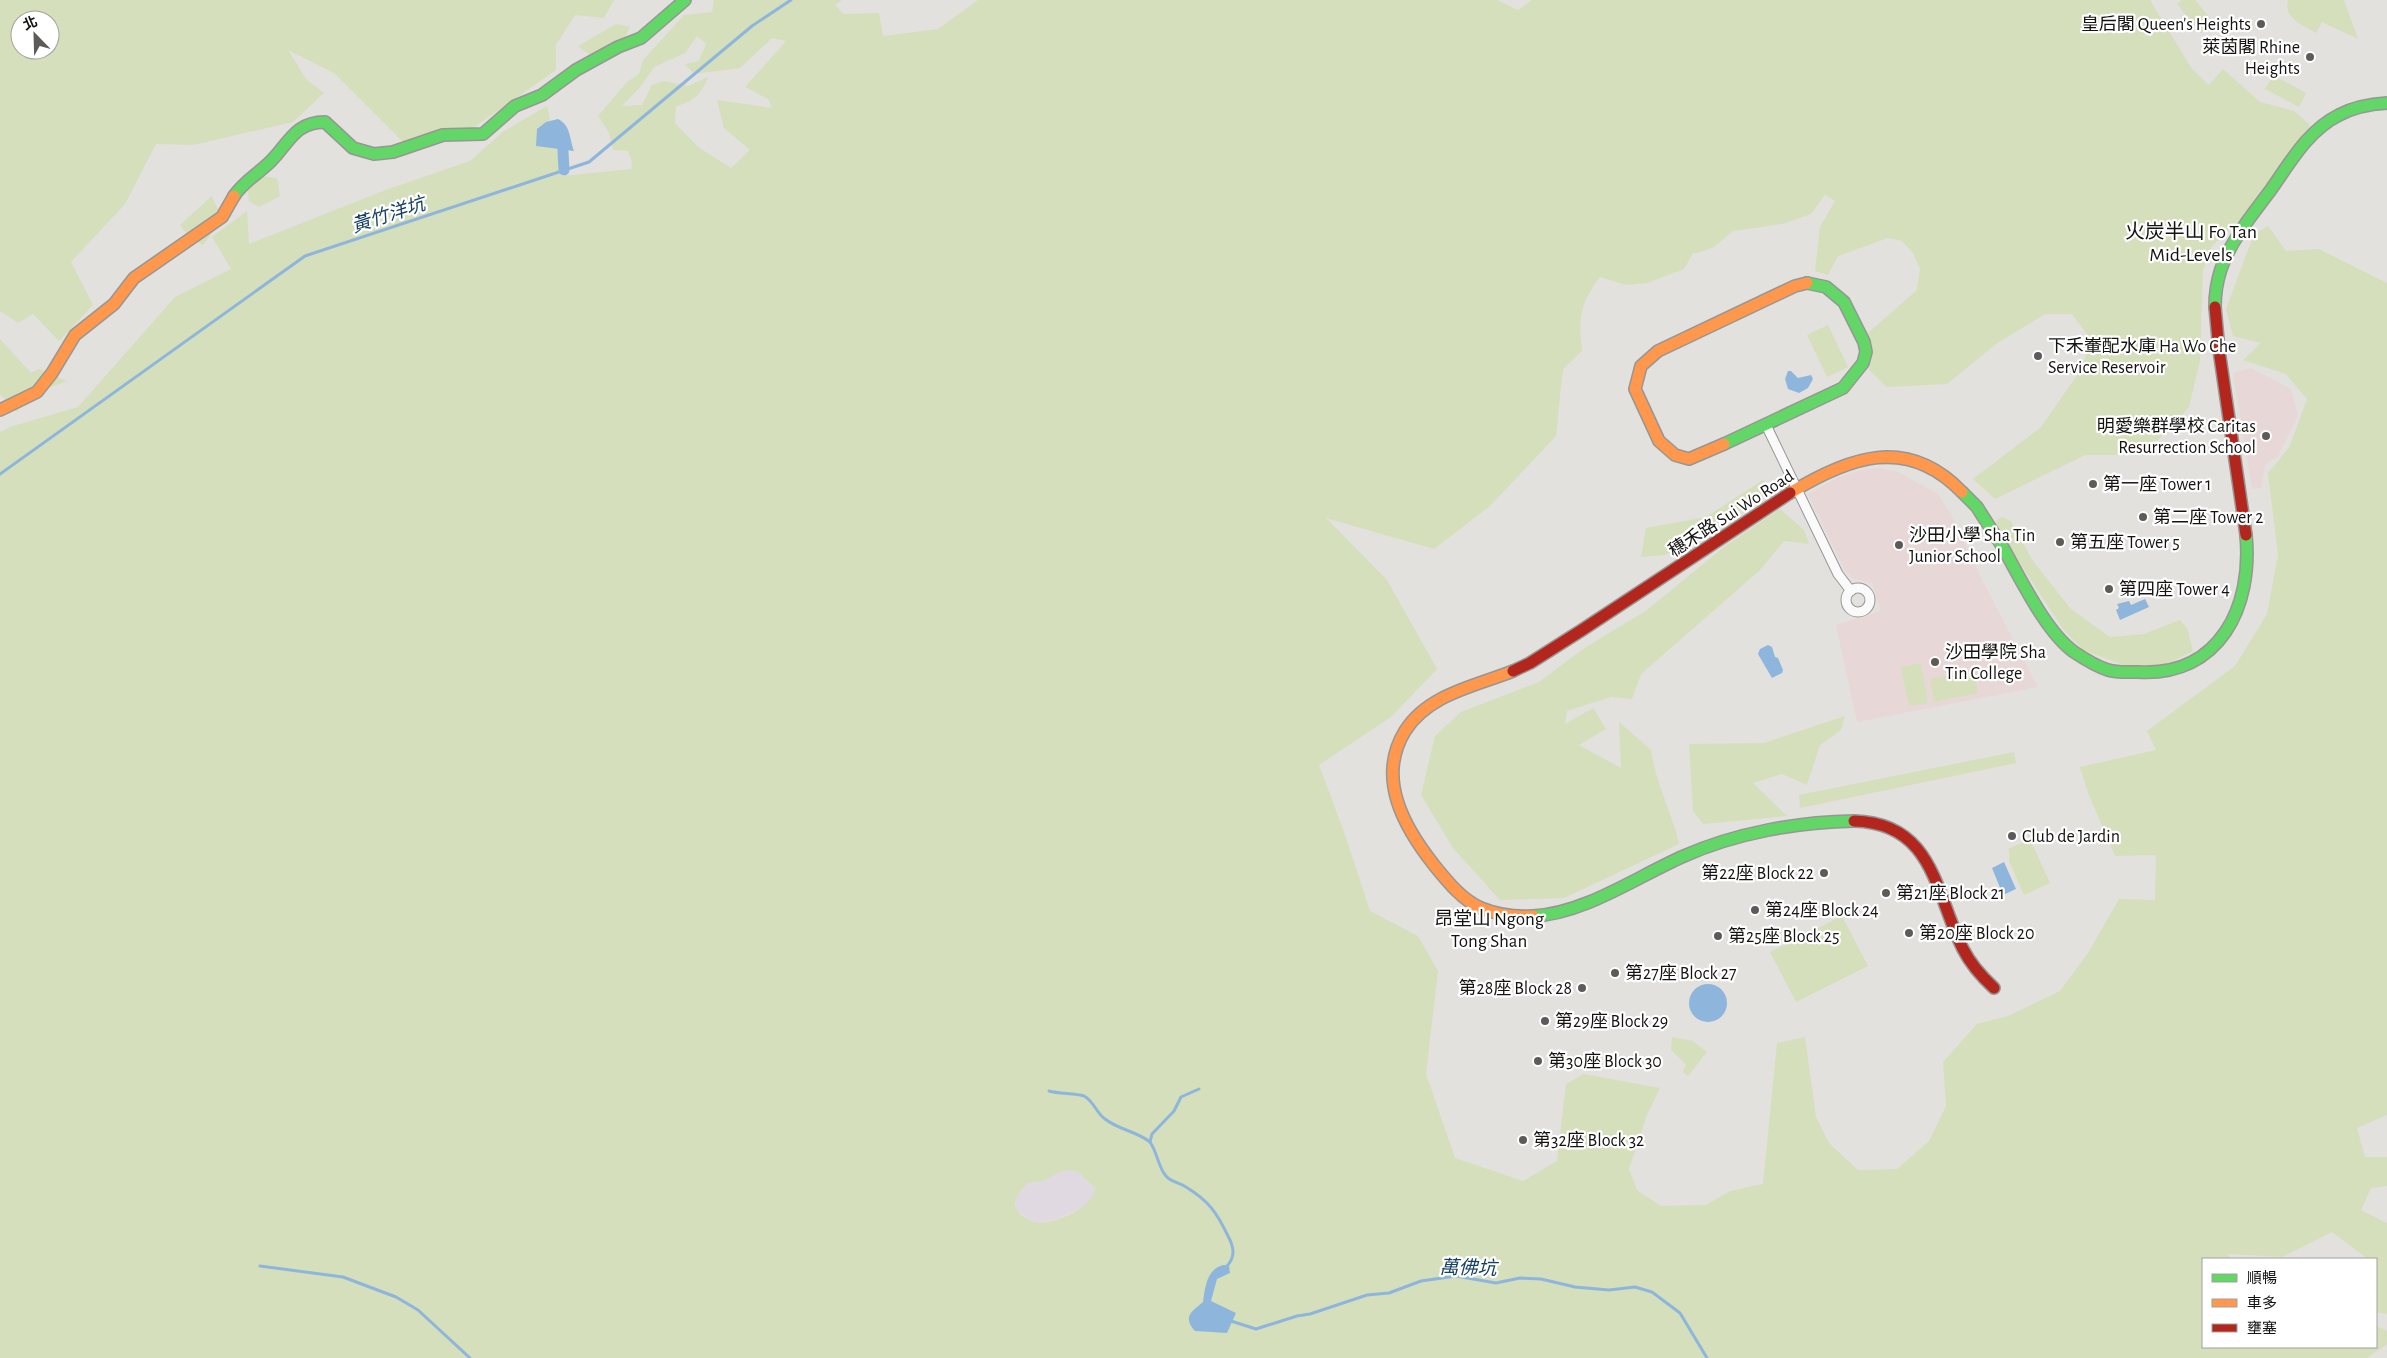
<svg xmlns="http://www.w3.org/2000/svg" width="2387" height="1358" viewBox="0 0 2387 1358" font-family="'Alegreya Sans','Noto Sans TC',sans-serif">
  <rect width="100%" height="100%" fill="#e2e1de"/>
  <polygon fill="#e1d9e2" points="1070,1170 1078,1172 1095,1188 1093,1197 1086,1206 1056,1219 1041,1223 1029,1220 1017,1210 1015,1201 1017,1196 1028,1183 1044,1181 1060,1172"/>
  <g fill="#e7d8d7">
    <polygon points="2251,368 2291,389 2298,416 2277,457 2265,464 2261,488 2252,489 2233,373"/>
    <polygon points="1880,468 1898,472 1938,494 1953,518 1981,578 2038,687 1857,722 1836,625 1881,611 1872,583 1854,579 1845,571 1808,494 1839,477 1862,470"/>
  </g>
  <g fill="#d5dfbb" fill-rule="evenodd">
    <path d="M 0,0 L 614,0 L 604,18 L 575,15 L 556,45 L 556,70 L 467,132 L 405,144 L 334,73 L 288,50 L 306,79 L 324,93 L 293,122 L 193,145 L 156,144 L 125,204 L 71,262 L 93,305 L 59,341 L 33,314 L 18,323 L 0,311 ZM 20,20 L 50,20 L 50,50 L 20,50 Z"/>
    <path d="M 714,0 L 842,0 L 835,5 L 843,14 L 879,13 L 883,36 L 938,29 L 978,0 L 1497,0 L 1518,10 L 1532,0 L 2150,0 L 2192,69 L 2209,85 L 2223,69 L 2260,102 L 2294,111 L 2310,125 L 2249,211 L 2212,246 L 2203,270 L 2200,361 L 2189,407 L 2159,439 L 2123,455 L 2085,455 L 1995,499 L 1973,479 L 2040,428 L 2083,367 L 2090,338 L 2072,314 L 2045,314 L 1996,344 L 1947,384 L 1887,387 L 1869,370 L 1873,352 L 1868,333 L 1917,290 L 1920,269 L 1913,253 L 1902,241 L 1888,238 L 1838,256 L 1828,275 L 1815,271 L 1820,227 L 1835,201 L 1825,195 L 1811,214 L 1782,224 L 1733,231 L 1714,247 L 1698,253 L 1693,253 L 1684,269 L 1647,283 L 1626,285 L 1600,277 C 1580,303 1578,319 1582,351 L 1564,368 L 1562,376 L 1556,436 L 1490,506 L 1434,549 L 1326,518 L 1387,580 L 1437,669 L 1391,717 L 1319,765 L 1344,832 L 1370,911 L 1418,936 L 1438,971 L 1426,1074 L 1455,1158 L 1523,1181 L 1557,1161 L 1566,1084 L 1584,1074 L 1660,1088 L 1647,1115 L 1629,1169 L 1637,1190 L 1661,1206 L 1706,1205 L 1730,1191 L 1763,1184 L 1777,1043 L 1805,1037 L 1816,1117 L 1829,1143 L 1858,1170 L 1897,1169 L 1929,1141 L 1946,1106 L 1943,1062 L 1977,1024 L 2008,1016 L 2060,991 L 2088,953 L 2119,899 L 2155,900 L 2156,855 L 2115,856 L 2088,793 L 2080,767 L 2156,750 L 2147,731 L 2235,666 L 2267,614 L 2278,555 L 2268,473 L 2289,448 L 2307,399 L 2286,374 L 2243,360 L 2261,343 L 2233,336 L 2226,309 L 2254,234 L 2268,226 L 2286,251 L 2319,249 L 2387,283 L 2387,1115 L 2357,1128 L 2365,1157 L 2387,1157 L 2387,1186 L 2371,1188 L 2361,1210 L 2387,1223 L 2387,1314 L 2376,1312 L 2376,1259 L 2368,1259 L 2332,1232 L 2282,1257 L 2228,1254 L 2230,1259 L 2203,1259 L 2203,1347 L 2376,1347 L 2376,1326 L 2387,1331 L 2387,1344 L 2367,1358 L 0,1358 L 0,432 L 10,427 L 78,407 L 175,297 L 231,269 L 212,237 L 247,211 L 249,244 L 383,191 L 470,161 L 504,131 L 547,106 L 562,176 L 631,169 L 632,162 L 628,151 L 613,150 L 609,133 L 598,116 L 627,82 L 639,74 L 643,60 L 684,15 L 712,12 ZM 697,36 L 706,44 L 699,61 L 685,64 L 694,74 L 740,68 L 772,38 L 786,41 L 745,87 L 768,99 L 772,108 L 717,100 L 724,128 L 750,150 L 731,168 L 698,147 L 675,123 L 676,106 C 694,102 701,94 708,77 L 688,86 L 664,81 L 652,85 L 642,105 L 622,106 L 641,86 L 654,67 L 685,53 ZM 1070,1170 L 1078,1172 L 1095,1188 C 1094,1207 1056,1223 1040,1223 C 1030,1223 1014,1213 1015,1202 C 1016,1195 1023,1189 1028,1183 L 1044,1181 L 1060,1172 Z"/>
    <polygon points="2182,0 2195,0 2214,23 2201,33 2177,4"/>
    <path d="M 2288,0 L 2344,0 L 2358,39 L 2322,22 L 2316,33 C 2303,25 2283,18 2288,0 Z"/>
    <polygon points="616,24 630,27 618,51 598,61 578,46"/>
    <polygon points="2273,75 2306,93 2299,107 2265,89"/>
    <polygon points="246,174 277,178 280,196 259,207 249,201"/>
    <polygon points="212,196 217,208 234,216 224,217 203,245 189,237 180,225"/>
    <polygon points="1828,325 1848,367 1827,377 1807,335"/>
    <polygon points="0,339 31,373 39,369 67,381 38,392 16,412 0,394"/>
    <polygon points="1763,480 1773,490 1666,555 1641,557 1646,528 1706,517"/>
    <path d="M 1780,509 L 1804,530 L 1809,544 L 1784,541 L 1759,571 L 1641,674 L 1632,699 L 1611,697 L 1567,711 L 1565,724 L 1593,708 L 1606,729 L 1579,745 L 1621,768 L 1619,722 L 1651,750 C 1655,782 1672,812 1679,844 L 1564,898 L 1500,900 L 1453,848 L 1421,795 L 1435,736 L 1461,712 L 1539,682 L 1583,649 L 1647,610 L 1724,547 Z"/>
    <polygon points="2002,517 2011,521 2033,561 2071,609 2110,637 2144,634 2180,620 2187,628 2193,651 2167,664 2140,671 2083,650 2063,629 2000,533 1996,521"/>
    <polygon points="1921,663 1928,703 1909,706 1901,667"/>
    <polygon points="1973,670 1978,693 1934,702 1930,679"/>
    <polygon points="1845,716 1841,730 1820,745 1807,785 1782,774 1753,783 1787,816 1703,824 1693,811 1689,744 1764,743"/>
    <polygon points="2014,752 2016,763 1800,808 1799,795"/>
    <polygon points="2030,839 2050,883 2024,895 2009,861 2010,855 2008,849"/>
    <polygon points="1842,916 1868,966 1796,1002 1770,952"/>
    <polygon points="1672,1037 1693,1041 1707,1052 1688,1076 1683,1072 1686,1064 1671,1050"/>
  </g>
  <g fill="#8eb6dd">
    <path d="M 558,119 C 571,126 569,137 574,151 L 536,146 L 537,129 L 546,122 Z"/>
    <polygon points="1788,371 1791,371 1798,378 1811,375 1813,379 1808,388 1799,393 1788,389 1785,379"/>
    <polygon points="2145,599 2149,607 2120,620 2116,610 2119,608 2117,604 2129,601 2131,605"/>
    <polygon points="1768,645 1772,647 1775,657 1778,658 1783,670 1782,673 1772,678 1758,654 1760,649"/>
    <polygon points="2004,862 2016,889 2003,895 1992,868"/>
    <circle cx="1708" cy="1003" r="19"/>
    <path d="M 1223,1265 L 1229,1265 L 1230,1273 L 1217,1279 L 1211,1301 L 1236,1313 L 1227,1333 L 1195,1331 C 1181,1316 1194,1310 1203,1302 C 1205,1287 1207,1269 1223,1265 Z"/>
  </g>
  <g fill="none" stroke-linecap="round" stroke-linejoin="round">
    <g stroke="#8eb6dd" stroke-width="3">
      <polyline points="0,474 305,256 589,162 752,26 791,0"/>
      <path d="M 1199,1089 L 1181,1097 L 1174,1111 L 1152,1134 L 1150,1142 C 1158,1154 1158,1167 1166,1176 C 1171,1182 1180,1183 1186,1187 C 1209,1201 1217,1213 1228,1236 C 1234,1247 1236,1257 1226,1267"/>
      <path d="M 1049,1091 C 1059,1094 1075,1093 1084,1096 C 1094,1101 1096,1113 1105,1119 C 1119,1130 1136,1131 1150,1142"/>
      <polyline points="260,1266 343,1277 396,1297 418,1310 470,1358"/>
      <polyline points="1231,1321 1256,1329 1297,1316 1310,1314 1367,1295 1389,1293 1421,1281 1456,1276 1496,1283 1520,1278 1541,1279 1575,1287 1609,1290 1635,1287 1652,1292 1680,1313 1707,1358"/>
    </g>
    <polyline stroke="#8eb6dd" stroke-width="11" points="562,134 564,170"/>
    <defs>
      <g id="street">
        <polyline points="1766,425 1838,574 1851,591"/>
        <circle cx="1858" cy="600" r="12"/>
      </g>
      <g id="fast">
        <path d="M 234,196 C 244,181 258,174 271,161 C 289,143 295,122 325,122 L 353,148 L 374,154 L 393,152 L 443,135 L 483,134 L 515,106 L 542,95 L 576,70 L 618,47 L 641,38 L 685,0"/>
        <path d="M 2215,307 C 2215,294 2217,281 2221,269 C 2231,240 2252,215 2270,191 C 2290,163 2307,131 2339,115 C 2354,107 2370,104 2387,103"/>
        <polyline points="1724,444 1843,388 1863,363 1866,352 1864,342 1844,302 1826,287 1807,283"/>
        <path d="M 1962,492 L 1977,507 C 1985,520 1994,533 2002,546 C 2020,577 2045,631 2074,652 C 2083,658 2098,667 2108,670 C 2117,673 2129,672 2138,672 C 2220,677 2253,606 2246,535"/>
        <path d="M 1533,916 C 1584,914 1638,876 1684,856 C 1736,833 1797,822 1854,821"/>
      </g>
      <g id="slow">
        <polyline points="0,410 37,392 52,373 75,335 114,304 134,278 222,217 234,196"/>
        <polyline points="1724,444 1689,459 1675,455 1659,441 1635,389 1641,366 1658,351 1795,286 1807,283"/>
        <path d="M 1790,493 C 1849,457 1907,435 1962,492"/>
        <path d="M 1513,671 C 1476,686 1428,694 1405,731 C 1376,778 1404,827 1434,865 C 1447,881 1462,900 1481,908 C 1498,915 1515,917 1533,916"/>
      </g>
      <g id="jam">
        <polyline points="2215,307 2219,350 2246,535"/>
        <polyline points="1513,671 1530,663 1582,630 1790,493"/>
        <path d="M 1854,821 C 1934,823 1935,893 1963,949 C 1971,965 1981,976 1994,988"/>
      </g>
    </defs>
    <use href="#street" stroke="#969694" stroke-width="11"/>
    <use href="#fast" stroke="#969694" stroke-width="14"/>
    <use href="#slow" stroke="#969694" stroke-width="14"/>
    <use href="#jam" stroke="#969694" stroke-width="14"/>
    <use href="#street" stroke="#fbfafa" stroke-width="9"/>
    <use href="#fast" stroke="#63d668" stroke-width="11"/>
    <use href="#slow" stroke="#ff974d" stroke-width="11"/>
    <use href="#jam" stroke="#b3261e" stroke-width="11"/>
  </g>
  <g fill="#5c5b59" stroke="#fff" stroke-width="2">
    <circle cx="2261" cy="24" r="5"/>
    <circle cx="2310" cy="57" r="5"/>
    <circle cx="2038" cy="356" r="5"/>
    <circle cx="2266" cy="436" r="5"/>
    <circle cx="2093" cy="484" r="5"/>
    <circle cx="2143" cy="517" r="5"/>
    <circle cx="2060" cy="542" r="5"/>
    <circle cx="1899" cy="545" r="5"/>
    <circle cx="2109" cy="589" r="5"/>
    <circle cx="1935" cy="662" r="5"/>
    <circle cx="2012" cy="836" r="5"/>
    <circle cx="1824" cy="873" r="5"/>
    <circle cx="1886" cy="893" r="5"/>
    <circle cx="1755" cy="910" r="5"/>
    <circle cx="1909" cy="933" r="5"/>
    <circle cx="1718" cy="936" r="5"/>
    <circle cx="1615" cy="973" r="5"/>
    <circle cx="1582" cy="988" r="5"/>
    <circle cx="1545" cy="1021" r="5"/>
    <circle cx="1538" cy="1061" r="5"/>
    <circle cx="1523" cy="1140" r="5"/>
  </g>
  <g text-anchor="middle" stroke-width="4.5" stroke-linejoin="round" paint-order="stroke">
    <g font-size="18" fill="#141312" stroke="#fff" text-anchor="start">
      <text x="2251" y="30" text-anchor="end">皇后閣 Queen's Heights</text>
      <text x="2300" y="53" text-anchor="end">萊茵閣 Rhine<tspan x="2300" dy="21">Heights</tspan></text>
      <text x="2048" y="352">下禾輋配水庫 Ha Wo Che<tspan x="2048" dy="21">Service Reservoir</tspan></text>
      <text x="2256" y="432" text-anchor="end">明愛樂群學校 Caritas<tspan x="2256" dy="21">Resurrection School</tspan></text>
      <text x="2103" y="490">第一座 Tower 1</text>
      <text x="2153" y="523">第二座 Tower 2</text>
      <text x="1909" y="541">沙田小學 Sha Tin<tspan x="1909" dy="21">Junior School</tspan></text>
      <text x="2070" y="548">第五座 Tower 5</text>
      <text x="2119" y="595">第四座 Tower 4</text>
      <text x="1945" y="658">沙田學院 Sha<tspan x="1945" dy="21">Tin College</tspan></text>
      <text x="2022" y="842">Club de Jardin</text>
      <text x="1814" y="879" text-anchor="end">第22座 Block 22</text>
      <text x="1896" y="899">第21座 Block 21</text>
      <text x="1765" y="916">第24座 Block 24</text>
      <text x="1919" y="939">第20座 Block 20</text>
      <text x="1728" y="942">第25座 Block 25</text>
      <text x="1625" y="979">第27座 Block 27</text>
      <text x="1572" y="994" text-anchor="end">第28座 Block 28</text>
      <text x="1555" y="1027">第29座 Block 29</text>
      <text x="1548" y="1067">第30座 Block 30</text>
      <text x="1533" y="1146">第32座 Block 32</text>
    </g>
    <g font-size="18" fill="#141312" stroke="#fff">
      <text transform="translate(1731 513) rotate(-33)" y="6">穗禾路 Sui Wo Road</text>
    </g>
    <g font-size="19" font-style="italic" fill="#154065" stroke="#fff">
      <text transform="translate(388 214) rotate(-18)" y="7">黃竹洋坑</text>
      <text transform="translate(1468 1267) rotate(1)" y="7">萬佛坑</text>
    </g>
    <g font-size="19" fill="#141312" stroke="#fff">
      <text x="1489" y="925">昂堂山 Ngong<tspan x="1489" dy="22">Tong Shan</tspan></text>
    </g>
    <g font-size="20" fill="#141312" stroke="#fff">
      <text x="2191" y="238">火炭半山 Fo Tan<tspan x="2191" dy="23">Mid-Levels</tspan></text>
    </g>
  </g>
  <rect x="2202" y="1258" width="175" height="90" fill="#ffffff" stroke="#a1a1a0"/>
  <rect x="2212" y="1274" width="25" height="8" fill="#63d668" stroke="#a1a1a0"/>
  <text x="2247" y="1283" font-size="15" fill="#141312">順暢</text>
  <rect x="2212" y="1299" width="25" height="8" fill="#ff974d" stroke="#a1a1a0"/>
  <text x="2247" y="1308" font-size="15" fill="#141312">車多</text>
  <rect x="2212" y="1324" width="25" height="8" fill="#b3261e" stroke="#a1a1a0"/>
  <text x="2247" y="1333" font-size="15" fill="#141312">壅塞</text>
  <g transform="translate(35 35) rotate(337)"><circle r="24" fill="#ffffff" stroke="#a1a1a0"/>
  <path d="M0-4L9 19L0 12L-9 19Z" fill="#5c5b59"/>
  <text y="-8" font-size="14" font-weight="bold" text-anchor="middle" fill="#141312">北</text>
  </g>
</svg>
